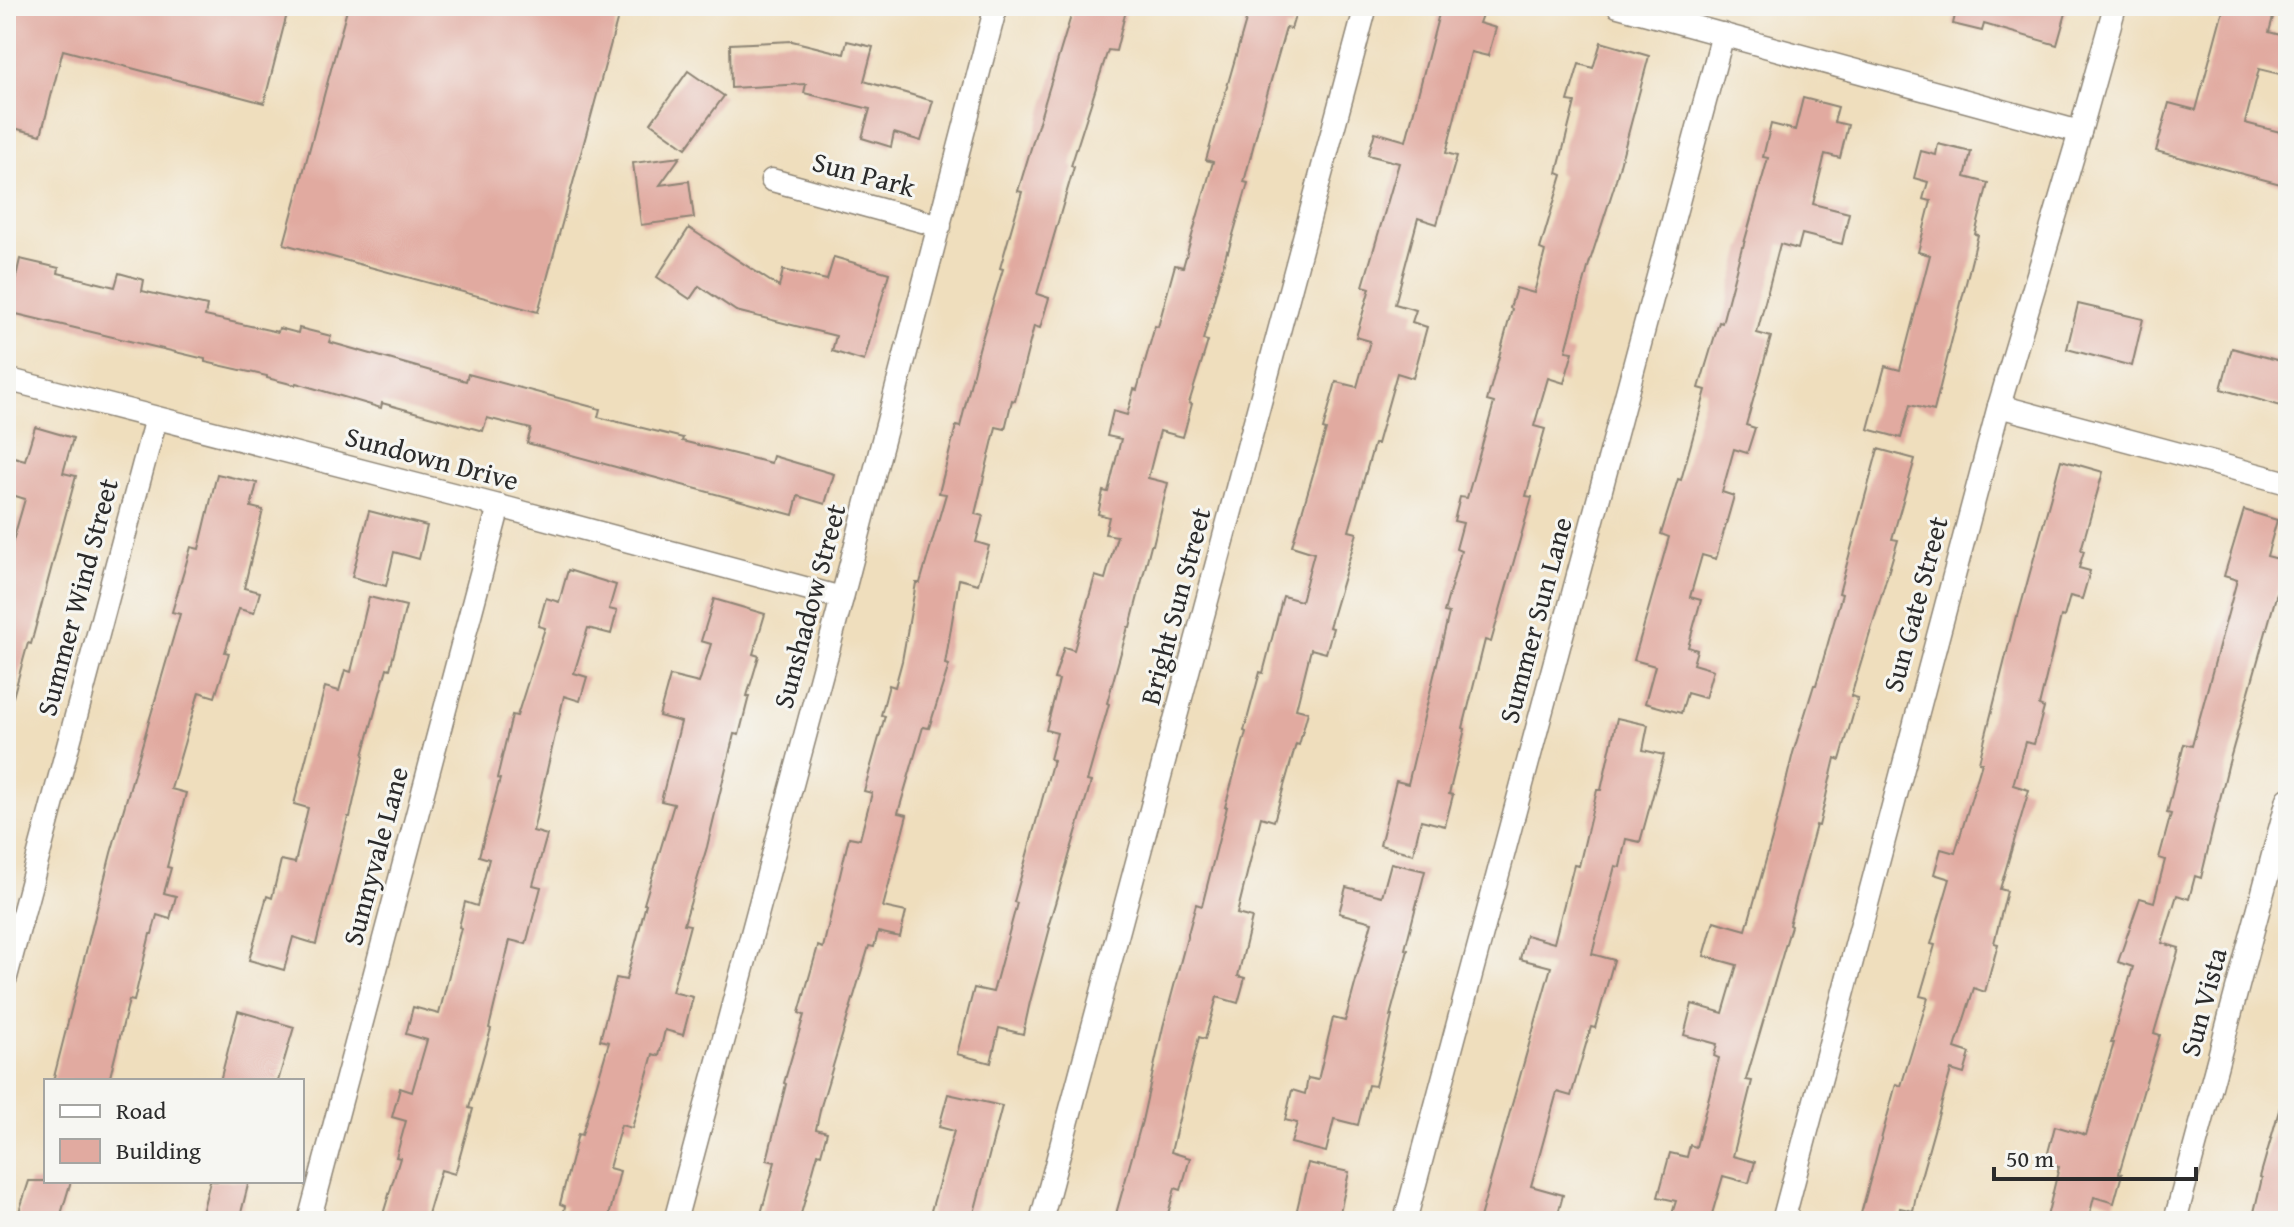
<svg xmlns="http://www.w3.org/2000/svg" width="2294" height="1227" viewBox="0 0 2294 1227" font-family="'Gentium Book Plus',serif">
  <rect width="100%" height="100%" fill="#f6f6f2"/>
  <filter id="ink" filterUnits="userSpaceOnUse"><feTurbulence type="fractalNoise" baseFrequency=".0125" numOctaves="2"/><feDisplacementMap in="SourceGraphic" scale="16" xChannelSelector="R" yChannelSelector="G"/><feConvolveMatrix kernelMatrix="1 2 1 2 8 2 1 2 1" color-interpolation-filters="sRGB"/></filter>
  <filter id="wash" filterUnits="userSpaceOnUse"><feTurbulence type="fractalNoise" baseFrequency=".006" numOctaves="4" result="noise"/><feDisplacementMap in="SourceGraphic" scale="32" xChannelSelector="R" yChannelSelector="G"/><feGaussianBlur stdDeviation="1.8" result="paint"/><feColorMatrix in="noise" values="0 0 0 0 0 0 0 0 0 0 0 0 0 0 0 0 0 1.4 0 .05"/><feComposite in="paint" operator="in"/></filter>
  <g filter="url(#wash)">
    <rect width="100%" height="100%" fill="#efdebd"/>
    <g id="blocks">
      <g fill="#e1aaa0">
        <polygon points="6,6 289,6 264,103 63,50 41,135 6,126"/>
        <polygon points="348,6 621,6 538,312 284,244"/>
        <polygon points="1074,6 1127,6 1116,51 1108,50 1071,166 1074,167 1037,294 1049,298 1040,328 1034,326 1015,401 1012,400 1005,429 996,427 975,514 983,516 976,542 989,546 978,584 959,579 945,664 949,665 929,728 923,727 898,813 907,815 883,907 906,912 900,937 878,932 874,947 869,946 821,1106 816,1129 827,1132 821,1154 818,1153 799,1221 759,1221 775,1162 767,1160 786,1084 784,1083 804,1015 799,1013 818,946 823,948 849,837 860,839 872,793 864,791 885,716 881,715 889,685 895,687 902,661 916,583 920,583 946,494 939,493 956,426 960,427 979,349 1003,269 1000,268 1022,192 1018,191"/>
        <polygon points="1231,6 1298,6 1291,29 1286,28 1264,105 1244,182 1248,183 1228,252 1227,251 1203,340 1208,341 1189,403 1192,404 1183,437 1160,431 1148,478 1168,483 1153,545 1151,545 1130,627 1128,627 1107,703 1109,704 1087,781 1091,782 1048,927 1050,928 1030,1002 1023,1034 999,1028 991,1063 957,1054 974,988 993,992 1017,903 1014,902 1053,760 1050,759 1057,733 1046,730 1059,680 1054,679 1064,647 1074,650 1095,576 1105,579 1117,536 1105,534 1109,517 1098,514 1103,491 1108,492 1121,439 1107,436 1113,411 1127,415 1134,389 1137,390 1155,326 1158,327 1175,265 1183,267 1213,162 1206,160 1247,17 1231,12"/>
        <polygon points="1441,6 1485,6 1479,23 1496,28 1488,56 1471,52 1446,153 1457,156 1437,224 1418,218 1395,304 1416,310 1412,322 1427,327 1413,378 1397,373 1377,444 1374,444 1349,531 1357,533 1329,627 1333,628 1326,653 1311,649 1296,709 1308,712 1299,745 1296,744 1274,821 1261,817 1237,914 1252,918 1238,976 1245,978 1238,1003 1217,997 1205,1039 1199,1037 1171,1152 1190,1158 1181,1190 1175,1188 1166,1221 1114,1221 1142,1121 1163,1027 1196,904 1202,906 1227,807 1225,807 1246,732 1244,731 1260,672 1263,673 1283,596 1301,601 1314,553 1292,546 1326,430 1323,429 1336,382 1357,387 1370,341 1356,337 1370,288 1363,286 1399,163 1368,155 1375,132 1406,141"/>
        <polygon points="1945,6 2068,6 2057,45 1984,24 1982,31 1953,24 1955,15 1944,12"/>
        <polygon points="2224,6 2276,6 2269,32 2288,37 2288,76 2259,69 2245,123 2288,134 2288,186 2156,151 2169,103 2196,110"/>
        <polygon points="792,41 844,54 847,41 873,47 864,81 933,101 921,141 894,133 891,147 862,138 870,109 804,93 806,84 731,88 730,44"/>
        <polygon points="1601,42 1649,56 1614,187 1589,264 1566,351 1573,352 1564,383 1548,378 1534,426 1545,429 1526,496 1532,497 1491,642 1485,640 1463,728 1465,729 1449,794 1453,795 1445,826 1421,820 1413,854 1380,845 1396,781 1408,784 1449,613 1444,612 1461,551 1456,549 1463,523 1454,521 1460,497 1467,498 1494,403 1487,401 1512,309 1510,308 1516,288 1534,293 1545,251 1540,249 1562,175 1557,173 1575,102 1568,101 1579,64 1593,68"/>
        <polygon points="688,71 724,96 686,148 651,123"/>
        <polygon points="1803,98 1838,107 1834,122 1848,125 1840,158 1825,154 1813,204 1849,213 1842,244 1802,234 1798,249 1780,244 1757,333 1771,337 1746,425 1755,428 1747,453 1734,449 1722,492 1734,496 1716,559 1702,555 1690,597 1701,600 1688,647 1697,650 1693,664 1713,670 1705,698 1687,693 1681,713 1645,703 1655,666 1634,660 1669,537 1661,534 1678,479 1681,480 1706,390 1699,388 1719,322 1722,323 1742,247 1743,247 1768,158 1763,157 1771,124 1795,130"/>
        <polygon points="1938,144 1971,152 1965,177 1988,183 1975,234 1978,235 1934,411 1910,405 1901,438 1868,429 1885,366 1900,370 1930,255 1918,252 1931,201 1923,199 1928,182 1914,178 1921,151 1936,155"/>
        <polygon points="680,157 660,185 689,181 694,218 641,225 633,163"/>
        <polygon points="689,228 779,287 783,270 827,280 834,257 889,273 864,361 832,351 836,336 736,311 699,286 690,299 657,277"/>
        <polygon points="20,259 59,268 58,273 115,287 119,273 144,280 142,291 207,306 205,316 278,332 279,328 298,333 299,328 331,336 329,342 466,381 468,374 600,409 598,417 683,438 682,441 771,463 773,456 834,474 825,504 798,496 793,515 527,443 531,429 487,418 483,431 382,403 381,408 296,383 295,385 267,378 267,376 205,362 205,359 8,312"/>
        <polygon points="2078,304 2143,319 2132,366 2067,349"/>
        <polygon points="2232,348 2288,363 2288,408 2221,389"/>
        <polygon points="35,427 73,438 63,473 76,476 31,644 28,643 13,697 6,696 6,565 25,499 6,493 6,487 14,457 25,460"/>
        <polygon points="1878,449 1915,459 1892,539 1898,540 1851,696 1858,698 1840,760 1835,758 1819,826 1816,825 1789,925 1791,926 1746,1080 1752,1081 1733,1156 1755,1162 1749,1183 1723,1176 1710,1221 1697,1221 1672,1214 1676,1201 1658,1197 1670,1153 1687,1157 1690,1145 1696,1147 1719,1058 1714,1056 1717,1044 1684,1035 1692,1004 1723,1013 1737,965 1704,956 1714,921 1746,930 1773,835 1793,753 1814,685 1816,685 1842,594 1839,593"/>
        <polygon points="2061,460 2103,472 2081,550 2084,551 2079,568 2090,571 2082,599 2070,596 2064,617 2061,616 2039,706 2044,708 2034,744 2025,742 2013,785 2029,790 2000,889 2007,891 1994,943 1998,944 1985,992 1974,988 1955,1048 1970,1053 1964,1074 1951,1070 1917,1191 1913,1211 1900,1208 1897,1221 1859,1221 1896,1084 1901,1086 1928,998 1920,996 1935,945 1931,944 1950,879 1934,874 1941,849 1955,853 1982,763 1979,762 2016,616 2018,616"/>
        <polygon points="217,474 257,483 251,507 263,510 244,588 260,592 254,613 239,609 225,652 229,653 215,697 199,692 171,789 186,793 167,867 171,868 164,893 176,896 170,919 157,915 152,934 150,934 134,1001 129,1000 109,1081 53,1081 111,853 180,614 172,612 191,547 199,549"/>
        <polygon points="2244,510 2277,520 2267,556 2286,561 2228,766 2201,878 2195,876 2189,899 2177,895 2162,943 2179,948 2154,1033 2160,1035 2119,1173 2122,1174 2114,1203 2094,1197 2088,1221 2046,1221 2059,1167 2045,1164 2055,1126 2086,1135 2114,1043 2111,1043 2133,967 2118,962 2140,898 2154,902 2165,860 2159,858 2171,814 2167,813 2184,744 2192,746 2237,580 2224,576"/>
        <polygon points="369,511 427,526 419,559 394,552 386,586 352,577"/>
        <polygon points="568,570 616,585 609,609 617,611 611,634 588,628 574,673 587,677 580,701 564,696 533,831 547,835 533,885 541,887 526,944 510,940 489,1028 491,1029 469,1108 473,1109 455,1174 441,1170 426,1221 381,1221 400,1158 396,1157 406,1121 392,1117 400,1088 412,1092 427,1040 406,1034 413,1007 439,1014 461,928 459,927 465,902 477,906 489,859 479,856 500,779 497,778 512,715 517,716 545,628 538,626 546,598 559,602"/>
        <polygon points="369,597 406,606 390,669 387,668 363,755 364,756 350,817 348,817 316,944 293,937 284,970 249,960 267,896 272,898 281,860 295,863 308,808 294,804 325,687 339,691 345,670 351,672"/>
        <polygon points="714,599 765,614 753,654 759,656 747,696 749,696 739,735 734,734 707,847 684,924 690,925 672,992 693,997 683,1035 665,1030 659,1056 653,1054 632,1128 621,1125 609,1168 620,1171 608,1221 562,1221 565,1206 560,1204 578,1134 582,1135 609,1042 600,1040 616,978 626,980 646,904 644,904 674,804 661,801 681,722 659,716 670,676 699,683 711,644 701,641"/>
        <polygon points="1617,718 1648,725 1643,750 1664,755 1640,842 1626,839 1620,867 1615,866 1592,954 1614,960 1595,1028 1591,1027 1571,1096 1557,1092 1531,1186 1563,1195 1556,1221 1479,1221 1551,967 1520,959 1526,935 1554,943 1574,865 1579,866 1597,790 1601,790"/>
        <polygon points="1391,863 1425,871 1405,949 1408,950 1390,1016 1392,1016 1375,1086 1368,1085 1358,1125 1334,1119 1326,1152 1291,1143 1297,1123 1285,1120 1292,1090 1305,1094 1308,1078 1318,1080 1333,1018 1345,1021 1372,922 1339,913 1346,887 1382,896"/>
        <polygon points="238,1011 294,1027 278,1081 220,1081"/>
        <polygon points="948,1094 1002,1106 972,1221 928,1221 954,1131 939,1127"/>
        <polygon points="2282,1100 2288,1101 2288,1221 2252,1221 2262,1178 2260,1177"/>
        <polygon points="1308,1163 1349,1172 1338,1221 1307,1221 1295,1218"/>
        <polygon points="29,1181 71,1181 59,1221 16,1221"/>
        <polygon points="210,1181 249,1181 239,1221 200,1221"/>
      </g>
    </g>
  </g>
  <g filter="url(#ink)">
    <use href="#blocks" fill-opacity="0" stroke="#8d8474" stroke-width="2"/>
    <g fill="none" stroke-linecap="round" stroke-linejoin="round">
      <defs>
        <g id="street">
          <polyline points="1618,6 2080,132"/>
          <polyline points="772,180 940,226"/>
          <polyline points="6,379 499,506 842,598"/>
          <polyline points="1999,406 2288,483"/>
          <polyline points="6,977 156,418"/>
          <polyline points="309,1221 499,506"/>
          <polyline points="675,1221 842,598 996,6"/>
          <polyline points="1041,1221 1366,6"/>
          <polyline points="1405,1221 1723,34"/>
          <polyline points="1783,1221 1999,406 2080,132 2115,6"/>
          <polyline points="2175,1221 2288,799"/>
        </g>
      </defs>
      <use href="#street" stroke="#8d8474" stroke-width="25"/>
      <use href="#street" stroke="#fff" stroke-width="22"/>
    </g>
  </g>
  <g text-anchor="middle" stroke-width="6" stroke-linejoin="round" paint-order="stroke">
    <g font-size="28" fill="#2b2b2b" stroke="#f6f6f2">
      <text transform="translate(864 174) rotate(15)" y="10">Sun Park</text>
      <text transform="translate(432 458) rotate(15)" y="10">Sundown Drive</text>
      <text transform="translate(77 597) rotate(-75)" y="10">Summer Wind Street</text>
      <text transform="translate(1915 604) rotate(-75)" y="10">Sun Gate Street</text>
      <text transform="translate(809 606) rotate(-75)" y="10">Sunshadow Street</text>
      <text transform="translate(1175 606) rotate(-75)" y="10">Bright Sun Street</text>
      <text transform="translate(1535 620) rotate(-75)" y="10">Summer Sun Lane</text>
      <text transform="translate(375 856) rotate(-75)" y="10">Sunnyvale Lane</text>
      <text transform="translate(2203 1002) rotate(-75)" y="10">Sun Vista</text>
    </g>
  </g>
  <rect width="2294" height="1227" fill="none" stroke="#f6f6f2" stroke-width="32"/>
  <rect x="44" y="1079" width="260" height="104" fill="#f6f6f2" stroke="#a5a5a2" stroke-width="2"/>
  <rect x="60" y="1105" width="40" height="12" fill="#ffffff" stroke="#a5a5a2" stroke-width="2"/>
  <text x="116" y="1119" font-size="24" fill="#2b2b2b">Road</text>
  <rect x="60" y="1139" width="40" height="24" fill="#e1aaa0" stroke="#a5a5a2" stroke-width="2"/>
  <text x="116" y="1159" font-size="24" fill="#2b2b2b">Building</text>
  <path d="M1994 1167v12h202v-12" fill="none" stroke="#2b2b2b" stroke-width="4"/>
  <text x="2006" y="1167" font-size="24" fill="#2b2b2b" stroke="#f6f6f2" stroke-width="6" paint-order="stroke">50 m</text>
</svg>
